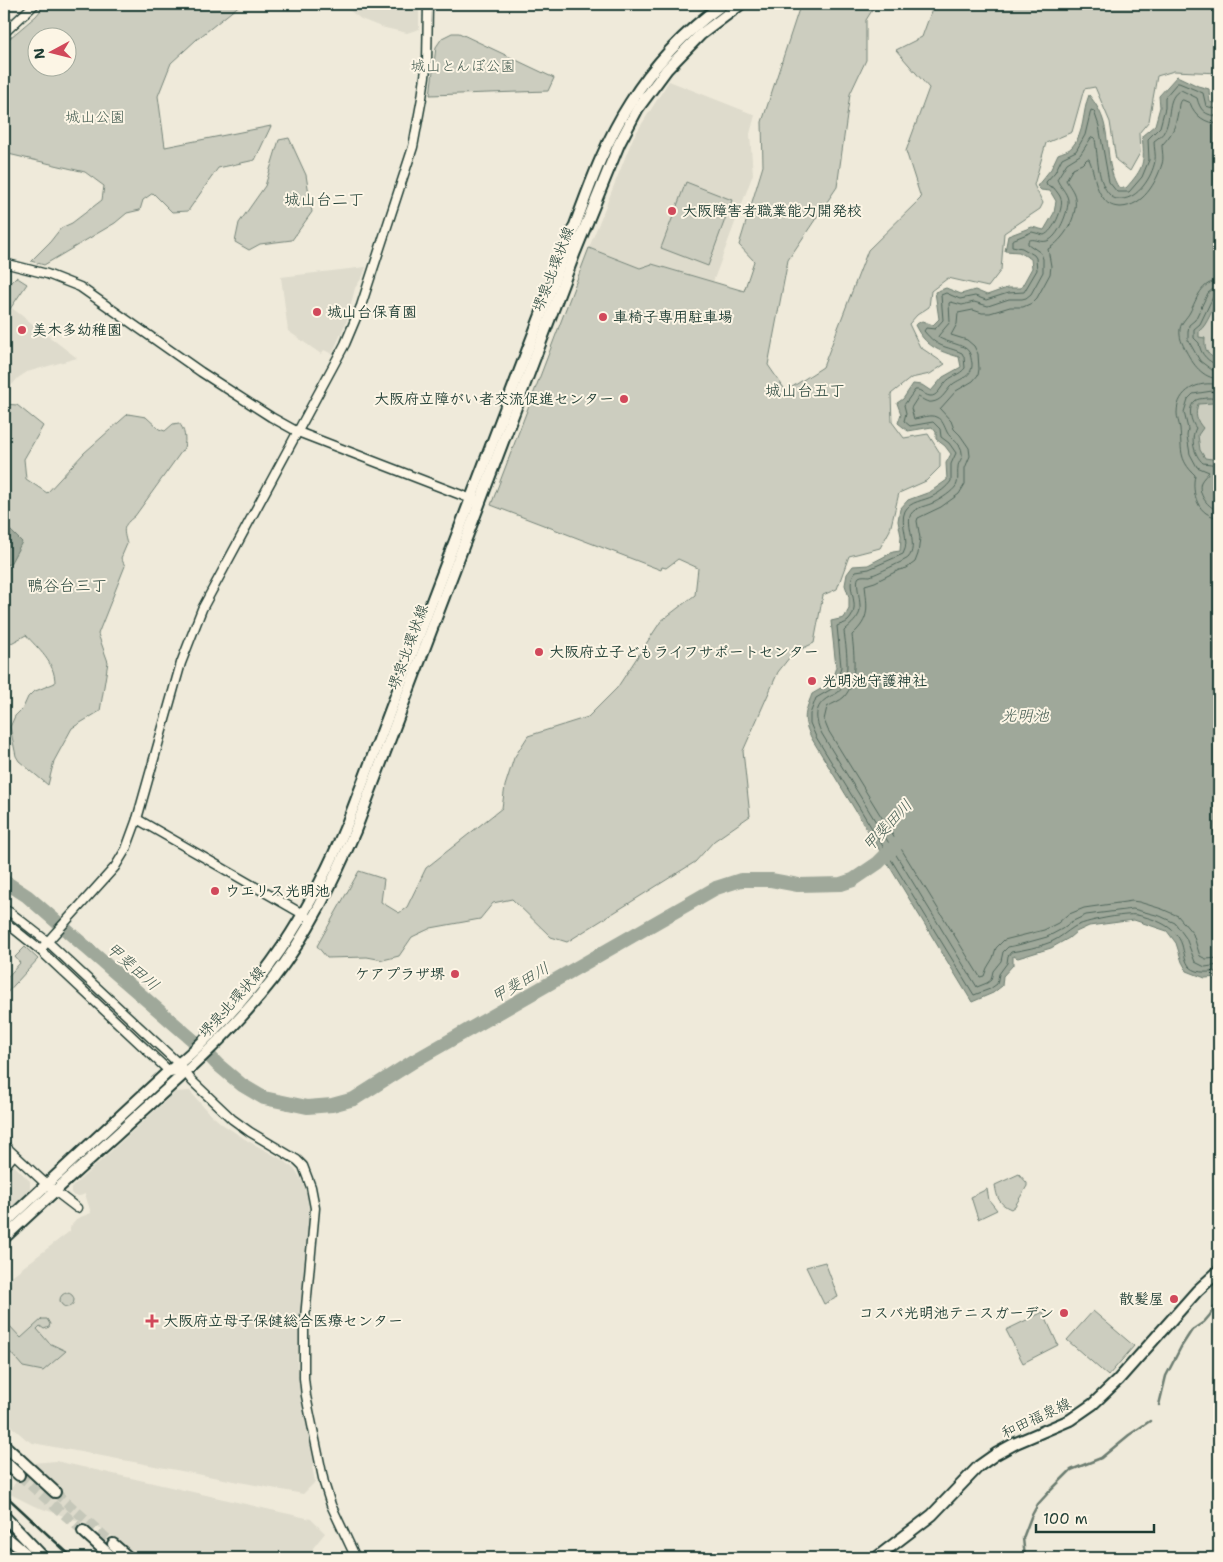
<svg xmlns="http://www.w3.org/2000/svg" width="1223" height="1562" viewBox="0 0 1223 1562" font-family="'Shantell Sans','Klee One',sans-serif">
  <rect width="100%" height="100%" fill="#efeada"/>
  <filter id="ink" filterUnits="userSpaceOnUse"><feTurbulence type="fractalNoise" baseFrequency=".02" numOctaves="2"/><feDisplacementMap in="SourceGraphic" scale="10" xChannelSelector="R" yChannelSelector="G"/><feConvolveMatrix kernelMatrix="1 2 1 2 8 2 1 2 1" color-interpolation-filters="sRGB"/></filter>
  <g filter="url(#ink)">
    <g fill="#dedbcc">
      <polygon points="344,4 419,4 419,29 407,33 381,27 361,19 349,10"/>
      <polygon points="669,81 755,115 750,134 753,174 713,282 652,264 640,268 589,248 633,138"/>
      <polygon points="366,267 363,276 355,288 347,320 332,354 324,350 321,354 288,331 281,277"/>
      <polygon points="4,302 77,358 27,372 18,378 4,394"/>
      <polygon points="190,1091 207,1111 222,1124 248,1141 285,1161 296,1171 303,1182 308,1197 310,1224 297,1361 301,1396 315,1465 312,1466 315,1482 303,1494 33,1443 27,1440 12,1427 4,1416 4,1282 70,1231 70,1227 78,1218 91,1213 85,1194 80,1196 74,1196 71,1193 71,1188 175,1092"/>
      <polygon points="4,1156 30,1181 30,1193 4,1217"/>
      <polygon points="56,1461 311,1519 325,1533 313,1548 314,1558 136,1558 107,1532 99,1528 34,1506 8,1493 23,1472 51,1496 59,1487 32,1463"/>
    </g>
    <g fill="#cccdbf" stroke="#76857a" fill-rule="evenodd">
      <path d="M 46,4 L 241,4 L 196,40 L 171,63 L 158,96 L 165,147 L 271,126 L 255,160 L 218,168 L 188,211 L 172,212 L 153,193 L 143,200 L 140,210 L 127,213 L 115,223 L 44,265 L 31,261 L 50,242 L 61,228 L 72,223 L 102,200 L 104,186 L 85,172 L 4,153 L 4,43 L 36,16 ZM 38,38 L 68,38 L 68,68 L 38,68 Z"/>
      <polygon points="812,4 876,4 866,20 866,60 850,94 837,187 788,260 768,365 786,391 823,367 868,250 921,198 906,151 929,88 896,50 922,37 934,4 1219,4 1219,73 1174,71 1157,76 1149,121 1139,133 1140,153 1130,171 1116,160 1110,122 1095,87 1084,89 1072,132 1046,143 1034,185 1043,203 1040,209 1004,233 1001,270 988,287 948,278 931,291 929,307 917,315 909,324 920,347 945,364 930,374 911,378 891,394 892,422 904,438 928,434 940,453 940,467 926,481 899,493 890,530 880,548 849,556 837,589 823,595 814,643 793,653 778,672 743,751 750,816 714,841 695,862 567,942 551,937 512,899 493,903 480,919 431,928 412,937 399,956 383,960 367,957 327,958 317,946 359,871 384,879 381,902 399,913 407,907 426,868 502,808 505,786 514,758 528,736 588,717 617,688 661,621 695,595 698,568 678,559 666,568 662,567 661,570 491,505 589,248 640,268 652,264 744,291 754,261 739,245 763,166 762,122 799,9"/>
      <polygon points="452,33 459,33 554,78 548,91 430,95 436,47 442,38"/>
      <polygon points="289,138 306,175 312,212 292,240 260,244 249,250 235,242 239,223 265,186 279,140"/>
      <polygon points="686,182 732,200 708,266 661,248"/>
      <polygon points="1219,235 1219,551 1168,407"/>
      <polygon points="16,277 27,284 10,309 4,315 4,289"/>
      <path d="M 4,404 L 17,405 L 43,426 L 24,459 L 26,479 L 47,493 L 84,453 L 128,414 L 146,417 L 159,429 L 165,431 L 173,424 L 179,423 C 185,430 186,439 184,448 L 135,516 C 122,526 123,529 127,544 L 121,558 L 125,566 L 98,634 L 108,662 L 100,711 L 72,728 L 54,761 L 48,785 L 19,761 L 16,756 L 10,727 L 15,716 L 23,708 L 28,697 L 33,692 L 55,683 C 55,662 38,649 26,635 L 4,647 Z"/>
      <polygon points="25,947 38,959 4,996 4,981 20,963 15,957"/>
      <path d="M 1019,1174 L 1027,1183 L 1027,1186 L 1015,1206 L 1011,1209 C 999,1204 997,1198 995,1185 Z"/>
      <polygon points="987,1189 989,1200 997,1210 978,1219 971,1197"/>
      <polygon points="825,1262 838,1297 824,1304 806,1267"/>
      <circle cx="67" cy="1300" r="7"/>
      <polygon points="1093,1311 1134,1346 1108,1376 1067,1340"/>
      <polygon points="1043,1312 1058,1345 1023,1363 1006,1330"/>
      <polygon points="42,1319 47,1319 50,1324 49,1327 44,1329 40,1326 37,1329 49,1343 66,1351 43,1371 23,1367 4,1345 4,1326 7,1323 21,1338"/>
    </g>
    <g fill="#9fa89a" stroke="#6c7d71">
      <path d="M 1177,76 L 1198,86 L 1209,89 L 1210,102 L 1219,105 L 1219,299 L 1218,298 C 1213,307 1207,326 1199,331 L 1199,337 L 1205,338 C 1204,351 1208,356 1219,360 L 1219,406 L 1213,403 L 1198,404 C 1195,415 1196,420 1203,428 L 1198,435 L 1200,450 L 1205,458 L 1218,460 L 1219,461 L 1219,481 L 1212,486 L 1219,502 L 1219,977 L 1205,978 L 1187,971 L 1182,962 L 1176,943 L 1167,931 L 1134,920 L 1089,926 L 1076,932 L 1069,938 L 1051,948 L 1018,958 L 1013,956 L 1013,965 L 1003,976 L 1002,986 L 993,993 L 972,1002 L 812,739 C 802,719 804,715 812,694 L 831,683 L 836,667 L 831,621 L 844,618 L 849,609 L 849,597 L 845,585 L 847,574 L 853,566 L 868,565 L 893,552 L 900,551 L 901,536 L 898,521 L 900,509 L 908,500 L 930,492 L 947,480 L 946,463 L 951,454 L 945,446 L 936,439 L 936,432 L 932,427 L 908,431 L 898,423 L 901,414 L 897,403 L 903,399 L 913,384 L 922,385 L 931,391 L 943,377 L 961,367 L 959,357 C 938,351 925,346 915,325 L 922,321 L 933,325 L 939,319 L 935,292 L 946,288 L 961,294 L 975,290 L 987,295 L 1007,288 L 1021,288 L 1032,268 L 1031,259 L 1019,252 L 1005,251 L 1008,236 L 1032,227 L 1044,230 L 1054,213 L 1056,201 L 1050,191 L 1041,190 L 1037,186 L 1051,169 L 1058,154 C 1062,152 1069,151 1072,147 C 1085,133 1082,112 1089,95 C 1096,104 1101,112 1104,123 C 1110,144 1106,169 1119,188 L 1126,188 C 1144,168 1145,163 1142,136 L 1155,125 L 1160,107 L 1159,96 Z"/>
      <polygon points="4,524 22,542 10,564 4,565"/>
    </g>
    <g fill="none" stroke-linecap="round" stroke-linejoin="round">
      <g stroke="#52685d" stroke-width="1">
        <path d="M 1219,110 L 1206,106 L 1203,93 L 1179,83 L 1177,83 L 1165,97 L 1165,108 L 1160,127 L 1148,139 L 1149,160 L 1142,177 L 1129,192 L 1117,192 L 1109,182 L 1099,126 L 1094,111 L 1091,110 L 1085,135 L 1076,151 L 1062,158 L 1055,172 L 1046,182 L 1047,185 L 1054,188 C 1056,191 1060,195 1061,199 C 1064,208 1053,232 1044,235 L 1032,232 L 1012,240 L 1012,246 L 1022,248 L 1034,255 L 1036,258 L 1037,270 L 1024,292 L 1008,293 L 986,300 L 975,296 L 960,299 L 946,293 L 941,295 L 943,320 L 935,329 L 926,328 L 924,331 C 939,349 944,345 962,353 L 964,357 L 965,368 C 960,375 950,376 945,383 C 941,387 937,397 930,396 C 923,395 922,389 915,390 L 904,405 L 906,413 L 904,421 L 910,426 L 933,422 L 940,429 L 941,437 L 949,443 L 956,453 L 951,464 L 951,481 C 947,487 939,493 933,496 C 924,501 910,501 905,511 C 899,524 911,540 903,554 L 869,569 L 856,571 C 842,586 864,605 848,621 C 845,624 840,624 837,626 L 841,667 L 835,687 L 816,698 L 810,714 L 810,723 L 816,737 L 974,995 L 990,989 L 997,984 L 999,974 L 1007,963 L 1008,956 L 1011,952 C 1024,950 1039,947 1051,942 C 1060,938 1066,932 1074,927 C 1084,921 1126,913 1137,915 C 1155,919 1176,926 1182,945 C 1184,952 1185,962 1190,967 C 1199,975 1209,971 1219,972"/>
        <path d="M 1219,116 C 1205,116 1200,110 1197,98 L 1181,90 C 1166,97 1172,116 1165,130 C 1163,135 1158,138 1154,141 C 1154,148 1156,155 1155,161 C 1152,177 1138,199 1121,199 C 1117,199 1113,199 1110,195 C 1097,182 1098,157 1095,139 L 1093,137 L 1091,138 L 1080,155 L 1067,163 L 1057,179 C 1059,186 1067,192 1068,200 C 1069,211 1058,238 1047,241 C 1039,243 1034,237 1028,241 L 1028,244 L 1041,253 L 1043,259 L 1043,272 L 1031,294 L 1026,298 L 1022,299 L 1009,299 L 988,306 L 974,302 L 962,305 L 951,302 L 949,303 L 950,322 L 939,335 L 938,337 C 946,343 965,344 969,352 C 971,355 971,360 972,363 C 973,379 957,378 950,387 C 945,393 941,401 932,402 C 927,403 923,399 918,397 L 911,408 L 914,419 C 921,418 930,414 936,417 C 943,420 944,426 947,432 C 950,439 962,443 962,453 C 963,459 958,462 958,467 C 957,474 959,480 956,486 C 952,492 941,499 935,502 C 928,506 915,507 911,514 C 905,525 919,546 908,558 C 906,560 874,575 870,576 C 867,576 861,575 859,577 C 854,581 863,605 859,614 C 855,622 849,626 844,631 C 846,649 851,672 841,689 C 839,693 833,695 829,697 C 813,706 815,720 822,734 L 977,987 L 987,983 L 991,980 L 993,971 L 1001,961 L 1003,952 L 1008,947 L 1018,945 L 1047,937 L 1062,929 L 1071,922 L 1086,915 L 1133,909 L 1160,916 L 1175,923 L 1186,938 L 1195,962 L 1205,967 L 1219,965"/>
        <path d="M 1219,124 C 1205,123 1195,116 1190,103 L 1183,100 L 1181,100 C 1178,104 1179,107 1178,112 C 1175,128 1173,133 1162,145 C 1162,151 1164,158 1162,164 C 1156,183 1143,206 1121,207 C 1114,207 1108,205 1104,199 C 1094,187 1095,173 1089,159 L 1087,159 L 1082,164 L 1073,168 L 1066,180 C 1069,186 1074,191 1075,198 C 1078,217 1064,240 1048,249 L 1051,266 L 1050,274 L 1037,298 L 1032,303 L 1023,307 L 1010,307 L 990,313 L 982,313 L 973,310 L 958,313 L 957,324 L 951,335 L 967,340 L 974,346 L 978,354 L 979,369 L 978,375 L 973,381 L 956,391 L 940,409 L 951,421 L 954,429 L 960,435 L 969,448 L 970,456 L 965,468 L 965,484 L 959,494 L 941,507 L 918,518 L 917,521 L 920,538 L 918,554 L 915,562 L 907,568 L 899,570 L 875,582 L 865,585 C 867,607 871,618 852,635 C 854,653 858,682 844,697 C 840,701 833,703 827,707 L 824,720 L 828,730 L 980,977 L 984,976 L 987,968 L 993,958 L 996,948 L 1004,940 L 1044,930 L 1058,923 L 1067,915 L 1084,908 L 1132,901 L 1139,902 L 1162,909 L 1178,916 L 1193,934 L 1200,956 L 1206,959 L 1219,958"/>
        <path d="M 1219,281 C 1201,281 1197,299 1190,312 C 1187,318 1181,322 1180,329 C 1179,338 1182,343 1186,351 C 1193,364 1202,378 1219,379"/>
        <polyline points="1219,288 1213,289 1208,293 1195,320 1189,325 1188,332 1188,340 1200,361 1212,370 1219,371"/>
        <path d="M 1219,295 L 1215,295 L 1213,297 L 1200,324 L 1194,329 L 1194,338 L 1199,343 C 1200,354 1209,363 1219,365"/>
        <path d="M 1219,385 C 1199,380 1177,390 1177,413 C 1177,418 1179,423 1180,428 C 1182,449 1178,459 1195,475 C 1191,493 1198,517 1219,517"/>
        <path d="M 1219,393 L 1212,391 L 1193,394 L 1188,399 L 1184,412 L 1188,429 L 1187,436 L 1190,454 L 1197,467 L 1209,472 C 1207,475 1203,478 1201,482 C 1197,493 1208,509 1219,510"/>
        <path d="M 1219,400 C 1215,398 1212,398 1207,398 C 1204,399 1198,398 1195,401 C 1187,408 1191,422 1196,428 C 1190,439 1194,455 1203,463 L 1219,465"/>
      </g>
      <g stroke="#6c7d71" stroke-width="2.5">
        <polyline points="1159,1405 1166,1376 1181,1347 1192,1330 1204,1322 1210,1315 1219,1299"/>
        <polyline points="1025,1558 1023,1538 1031,1517 1038,1504 1049,1492 1071,1470 1101,1458 1129,1435 1150,1421"/>
      </g>
      <polyline stroke="#9fa89a" stroke-width="14" points="4,881 27,896 202,1048 217,1064 242,1085 264,1098 307,1107 332,1105 354,1099 414,1061 716,888 741,880 771,880 798,885 841,884 853,880 878,863 897,844"/>
      <g stroke="#c5c7b9" stroke-width="10" stroke-dasharray="10 5" stroke-linecap="butt">
        <polyline points="19,1475 83,1531"/>
        <polyline points="55,1492 113,1544"/>
      </g>
      <defs>
        <g id="minor">
          <polyline points="4,33 35,4"/>
          <polyline points="4,263 47,274 80,287 201,372 271,417 298,432 474,500"/>
          <polyline points="137,819 306,916"/>
          <polyline points="4,909 11,913 48,942 179,1064 192,1081 232,1119 250,1132 297,1160 303,1166 311,1187 315,1208 304,1329 304,1378 306,1396 324,1483 331,1505 356,1558"/>
          <polyline points="4,921 40,950 169,1071 185,1073"/>
          <polyline points="40,950 115,867 126,849 137,819 181,663 202,609 345,344 361,306 413,147 422,98 427,62 428,4"/>
          <polyline points="4,1145 47,1185 77,1208"/>
          <polyline points="4,1167 14,1155"/>
        </g>
        <g id="major">
          <path d="M 4,1224 L 169,1071 C 186,1059 200,1045 214,1030 C 275,969 314,903 347,824 L 566,249 C 585,200 601,148 630,103 C 654,64 686,31 723,4"/>
          <path d="M 4,1238 C 51,1194 99,1151 146,1108 C 191,1068 236,1027 273,979 C 308,934 333,882 355,831 L 575,252 L 619,144 L 638,108 L 667,69 L 700,35 L 741,4"/>
          <polyline points="4,1445 55,1492"/>
          <polyline points="4,1461 19,1475"/>
          <polyline points="4,1516 44,1558"/>
          <polyline points="83,1531 113,1558"/>
          <polyline points="4,1535 31,1558"/>
          <polyline points="113,1544 129,1558"/>
          <polyline points="876,1558 932,1515 979,1466 996,1454 1016,1443 1070,1420 1093,1404 1118,1380 1197,1291 1219,1271"/>
        </g>
      </defs>
      <use href="#minor" stroke="#1f3d34" stroke-width="11"/>
      <use href="#major" stroke="#1f3d34" stroke-width="14"/>
      <use href="#minor" stroke="#fcf5e5" stroke-width="8"/>
      <use href="#major" stroke="#fcf5e5" stroke-width="10"/>
      <polyline stroke="#1f3d34" stroke-width="2.5" points="4,1494 73,1558"/>
    </g>
  </g>
  <g fill="#d1495b" stroke="#fcf5e5" stroke-width="2">
    <circle cx="672" cy="211" r="5"/>
    <circle cx="317" cy="312" r="5"/>
    <circle cx="603" cy="317" r="5"/>
    <circle cx="22" cy="330" r="5"/>
    <circle cx="624" cy="399" r="5"/>
    <circle cx="539" cy="652" r="5"/>
    <circle cx="812" cy="681" r="5"/>
    <circle cx="215" cy="891" r="5"/>
    <circle cx="455" cy="974" r="5"/>
    <circle cx="1174" cy="1299" r="5"/>
    <circle cx="1064" cy="1313" r="5"/>
    <path d="M149.5 1313.5h5v5h5v5h-5v5h-5v-5h-5v-5h5z"/>
  </g>
  <g text-anchor="middle" stroke-width="4" stroke-linejoin="round" paint-order="stroke">
    <g font-size="15" fill="#425a50" stroke="#fcf5e5">
      <text x="463" y="71">城山とんぼ公園</text>
      <text x="95" y="122">城山公園</text>
    </g>
    <g font-size="15" font-weight="bold" fill="#1f3d34" stroke="#fcf5e5" text-anchor="start">
      <text x="682" y="216">大阪障害者職業能力開発校</text>
      <text x="327" y="317">城山台保育園</text>
      <text x="613" y="322">車椅子専用駐車場</text>
      <text x="32" y="335">美木多幼稚園</text>
      <text x="614" y="404" text-anchor="end">大阪府立障がい者交流促進センター</text>
      <text x="549" y="657">大阪府立子どもライフサポートセンター</text>
      <text x="822" y="686">光明池守護神社</text>
      <text x="225" y="896">ウエリス光明池</text>
      <text x="445" y="979" text-anchor="end">ケアプラザ堺</text>
      <text x="1164" y="1304" text-anchor="end">散髪屋</text>
      <text x="1054" y="1318" text-anchor="end">コスパ光明池テニスガーデン</text>
      <text x="163" y="1326">大阪府立母子保健総合医療センター</text>
    </g>
    <g font-size="15" fill="#1f3d34" stroke="#fcf5e5">
      <text transform="translate(553 269) rotate(-69)" y="5">堺泉北環状線</text>
      <text transform="translate(408 647) rotate(-70)" y="5">堺泉北環状線</text>
      <text transform="translate(232 1002) rotate(-48)" y="5">堺泉北環状線</text>
      <text transform="translate(1036 1418) rotate(-25)" y="5">和田福泉線</text>
    </g>
    <g font-size="16" fill="#1f3d34" stroke="#fcf5e5">
      <text x="324" y="205">城山台二丁</text>
      <text x="805" y="396">城山台五丁</text>
      <text x="67" y="591">鴨谷台三丁</text>
    </g>
    <g font-size="16" font-style="italic" fill="#455d53" stroke="#fcf5e5">
      <text x="1025" y="721">光明池</text>
      <text transform="translate(887 825) rotate(-47)" y="6">甲斐田川</text>
      <text transform="translate(133 966) rotate(41)" y="6">甲斐田川</text>
      <text transform="translate(520 982) rotate(-30)" y="6">甲斐田川</text>
    </g>
  </g>
  <rect width="1223" height="1562" fill="none" stroke="#fcf5e5" stroke-width="20"/>
  <rect x="10" y="10" width="1203" height="1542" fill="none" stroke="#1f3d34" stroke-width="2" filter="url(#ink)"/>
  <g transform="translate(52 52) rotate(263)"><circle r="24" fill="#fcf5e5" stroke="#a4ab9e"/>
  <path d="M0-4L9 19L0 12L-9 19Z" fill="#d1495b"/>
  <text y="-8" font-size="14" font-weight="bold" text-anchor="middle" fill="#1f3d34">N</text>
  </g>
  <path d="M1036 1524v8h118v-8" fill="none" stroke="#1f3d34" stroke-width="2.5"/>
  <text x="1043" y="1524" font-size="15" fill="#1f3d34" stroke="#fcf5e5" stroke-width="4" paint-order="stroke">100 m</text>
</svg>
